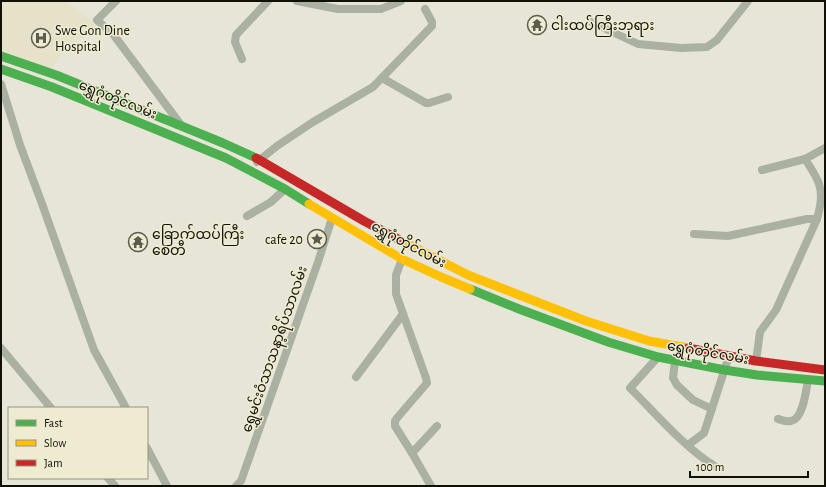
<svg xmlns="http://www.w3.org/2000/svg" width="826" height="487" viewBox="0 0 826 487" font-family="'Alegreya Sans','Noto Sans Myanmar',sans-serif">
  <rect width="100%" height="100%" fill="#e7e5d7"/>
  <polygon fill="#e5e2c9" points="6,1 66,1 97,25 62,53 50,71 1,52 1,6"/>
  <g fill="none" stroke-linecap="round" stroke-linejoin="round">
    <g stroke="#aab1a2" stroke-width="8">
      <polyline points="116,1 97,20 113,34 181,125"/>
      <polyline points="297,1 338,9 381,9 401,1"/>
      <polyline points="591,22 638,44 681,48 707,47 717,40 748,1"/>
      <polyline points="242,59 235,42 236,35 268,1"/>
      <polyline points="382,78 426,103 429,103 448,97"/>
      <polyline points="1,84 20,145 41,201 94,350 126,408"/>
      <polyline points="257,162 277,146 313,122 373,87 432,26 432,22 425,9"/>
      <polyline points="762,170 805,159 825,148"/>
      <polyline points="247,216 271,202 285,189"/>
      <polyline points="694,234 728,236 807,219 817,219"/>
      <polyline points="402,259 396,275 396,294 426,378 427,383 397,418 395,421 395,426 412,453 431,486"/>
      <polyline points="1,348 51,408"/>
      <path d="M 658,357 L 630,388 C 657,415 684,447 716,467"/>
      <polyline points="675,361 673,378 677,385 693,400 712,409"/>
      <path d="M 756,361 L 760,332 L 776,310 L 817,219 C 820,208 823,196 819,184 C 816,175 810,167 805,159"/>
      <polyline points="356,377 403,314"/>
      <path d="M 778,419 C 782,420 786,422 791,421 C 803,419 806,391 808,380"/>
      <polyline points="688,445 704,433 729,356"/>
      <polyline points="147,448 167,486"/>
      <polyline points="412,453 437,426"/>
      <polyline points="108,478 115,486"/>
      <polyline points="236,486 241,481 318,262 332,218"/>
    </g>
    <g stroke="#4caf50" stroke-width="9">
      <polyline points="1,56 56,75 223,143 256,158"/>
      <polyline points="1,69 52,87 226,158 285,189 309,204"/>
      <polyline points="470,289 519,309 608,342 658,357 725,370 757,375 825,381"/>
    </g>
    <g stroke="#ffc107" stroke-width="9">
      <polyline points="309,204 402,259 441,277 470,289"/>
      <polyline points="398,239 468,275 586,321 649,341 688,348"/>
    </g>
    <g stroke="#c62828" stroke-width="9">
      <polyline points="256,158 364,221 398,239"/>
      <polyline points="688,348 756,361 825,370"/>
    </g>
  </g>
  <defs>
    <symbol id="temple-ring" viewBox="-11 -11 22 22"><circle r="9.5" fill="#eeebd0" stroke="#5c5b50" stroke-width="1.5"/><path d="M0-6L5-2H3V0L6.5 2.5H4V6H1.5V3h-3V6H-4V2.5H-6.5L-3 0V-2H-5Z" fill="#5c5b50"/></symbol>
    <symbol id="hospital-ring" viewBox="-11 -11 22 22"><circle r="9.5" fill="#eeebd0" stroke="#5c5b50" stroke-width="1.5"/><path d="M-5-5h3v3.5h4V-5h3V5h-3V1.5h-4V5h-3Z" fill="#5c5b50"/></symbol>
    <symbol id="sight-ring" viewBox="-11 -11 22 22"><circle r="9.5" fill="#eeebd0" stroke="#5c5b50" stroke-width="1.5"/><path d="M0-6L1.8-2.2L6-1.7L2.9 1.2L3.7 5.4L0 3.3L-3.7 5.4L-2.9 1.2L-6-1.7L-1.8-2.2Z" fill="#5c5b50"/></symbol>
  </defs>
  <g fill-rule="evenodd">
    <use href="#temple-ring" x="526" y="14" width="22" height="22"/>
    <use href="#hospital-ring" x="30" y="27" width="22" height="22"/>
    <use href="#sight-ring" x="306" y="228" width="22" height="22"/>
    <use href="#temple-ring" x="127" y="231" width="22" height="22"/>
  </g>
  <g text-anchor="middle" stroke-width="3" stroke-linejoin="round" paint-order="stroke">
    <g font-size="14" fill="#111007" stroke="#eeebd0" text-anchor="start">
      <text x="551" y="30">ငါးထပ်ကြီးဘုရား</text>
      <text x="55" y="35">Swe Gon Dine<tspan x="55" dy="16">Hospital</tspan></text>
      <text x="152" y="239">ခြောက်ထပ်ကြီး<tspan x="152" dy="16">စေတီ</tspan></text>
      <text x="303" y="244" text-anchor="end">cafe 20</text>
    </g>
    <g font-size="14" fill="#111007" stroke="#eeebd0">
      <text transform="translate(118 99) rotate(22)" y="5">ရွှေဂုံတိုင်လမ်း</text>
      <text transform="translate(409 244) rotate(28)" y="5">ရွှေဂုံတိုင်လမ်း</text>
      <text transform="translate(274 349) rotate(-71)" y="5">ရွှေမင်းဝံသာသနာ့ရိပ်သာလမ်း</text>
      <text transform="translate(708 352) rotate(10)" y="5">ရွှေဂုံတိုင်လမ်း</text>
    </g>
  </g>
  <rect width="826" height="487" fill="none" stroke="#111007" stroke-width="4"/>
  <rect x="8" y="407" width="140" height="72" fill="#eeebd0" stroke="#969380"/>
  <rect x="16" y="420" width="20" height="6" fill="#4caf50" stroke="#969380"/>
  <text x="44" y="427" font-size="12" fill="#111007">Fast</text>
  <rect x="16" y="440" width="20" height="6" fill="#ffc107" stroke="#969380"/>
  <text x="44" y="447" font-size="12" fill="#111007">Slow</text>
  <rect x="16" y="460" width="20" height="6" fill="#c62828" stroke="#969380"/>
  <text x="44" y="467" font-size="12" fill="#111007">Jam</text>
  <path d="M690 471v6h118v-6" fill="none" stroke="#111007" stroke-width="2"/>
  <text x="696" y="471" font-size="12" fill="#111007" stroke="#eeebd0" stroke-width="3" paint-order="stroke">100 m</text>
</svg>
